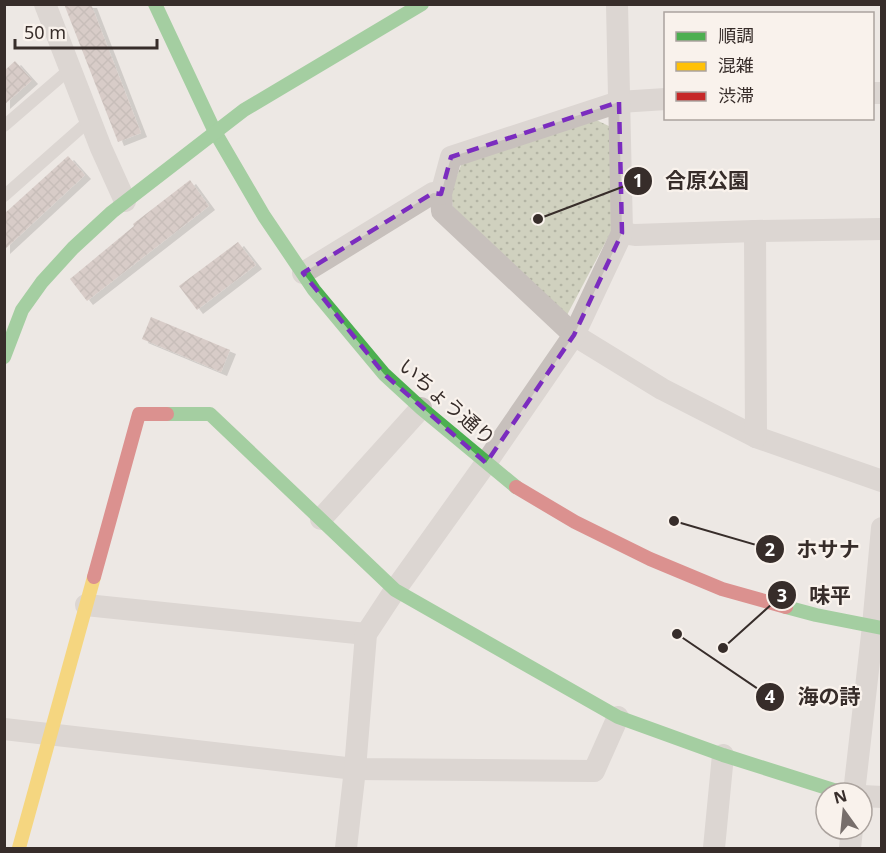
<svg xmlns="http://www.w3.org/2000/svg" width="886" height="853" viewBox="0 0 886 853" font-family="'Noto Sans','Noto Sans JP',sans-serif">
  <defs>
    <pattern id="green-dots" width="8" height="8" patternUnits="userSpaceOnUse" patternTransform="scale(1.5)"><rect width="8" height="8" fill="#d0d1bf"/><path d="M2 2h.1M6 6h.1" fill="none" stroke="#b3b4a4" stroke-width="1.8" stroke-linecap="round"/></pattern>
    <pattern id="building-cross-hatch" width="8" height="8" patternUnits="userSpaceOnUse" patternTransform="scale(1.5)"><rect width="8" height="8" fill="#bfaca6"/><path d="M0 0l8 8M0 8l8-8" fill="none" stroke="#9c8c87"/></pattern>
    <filter id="shadow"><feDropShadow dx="6" dy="4" stdDeviation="0" flood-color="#0004"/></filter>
  </defs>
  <rect width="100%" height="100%" fill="#ede8e4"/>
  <polygon fill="url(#green-dots)" points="592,118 613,128 613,228 566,317 453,209 451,191 463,160"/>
  <g fill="url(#building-cross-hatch)" filter="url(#shadow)">
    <polygon points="64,4 91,4 141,133 118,142"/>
    <polygon points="15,61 32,80 4,105 4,71"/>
    <polygon points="68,156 85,175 4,250 4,214"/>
    <polygon points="190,180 209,206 87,301 70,279 134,226 133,224"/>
    <polygon points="238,242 256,265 197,310 179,286"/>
    <polygon points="151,317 230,350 221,372 142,339"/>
  </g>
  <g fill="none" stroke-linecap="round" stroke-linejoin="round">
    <g stroke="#c7c0bc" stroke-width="12">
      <polyline points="4,126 70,69"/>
      <polyline points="4,196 90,120"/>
    </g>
    <g stroke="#c7c0bc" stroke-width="22">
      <polyline points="45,4 101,148 125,201"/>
      <polyline points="872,93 882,93"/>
      <polyline points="666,99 619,102 451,157 441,194 442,211 574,335 662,389 756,437 882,481"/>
      <polyline points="755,231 756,437"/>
      <polyline points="622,233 635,235 755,231 882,229"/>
      <polyline points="303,273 433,193 441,194"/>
      <polyline points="321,519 421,408"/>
      <polyline points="86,605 366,634"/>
      <polyline points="4,729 355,769 594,771 618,717"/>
      <polyline points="854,793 873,626 882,528"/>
      <polyline points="862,796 882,797"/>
      <polyline points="346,848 355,769 366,634 395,590 486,463 574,335 622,233 617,4"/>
      <polyline points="714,848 723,755"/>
      <polyline points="850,848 852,829"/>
    </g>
    <g stroke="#4caf50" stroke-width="14">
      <polyline points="155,4 215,132 264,216 314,290 384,374 421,408 516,487"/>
      <polyline points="4,357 22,310 42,282 73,248 112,212 244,110 422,4"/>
      <polyline points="167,414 210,414 395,590 618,717 723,755 843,793"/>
      <polyline points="786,607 816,615 882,628"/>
    </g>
    <polyline stroke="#ffc107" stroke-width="14" points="19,848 94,577"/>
    <g stroke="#c62828" stroke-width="14">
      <polyline points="516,487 575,522 650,559 722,589 786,607"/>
      <polyline points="94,577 139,414 167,414"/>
    </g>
  </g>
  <path d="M0 0H886V853H0ZM 619,102 L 622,233 L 574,335 L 486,463 L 384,374 L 303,273 L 433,193 L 441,194 L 451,157 Z" fill="#ede8e4" fill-opacity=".55" fill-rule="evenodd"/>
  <path fill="none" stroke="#7b2cbf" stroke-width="4.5" stroke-dasharray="12 8" stroke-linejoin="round" d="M 619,102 L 622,233 L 574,335 L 486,463 L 384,374 L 303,273 L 433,193 L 441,194 L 451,157 Z"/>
  <g text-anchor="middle" stroke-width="4.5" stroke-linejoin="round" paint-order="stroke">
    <g font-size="20" fill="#372d2a" stroke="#f9f2ec">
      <text transform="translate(447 402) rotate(41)" y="7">いちょう通り</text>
    </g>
  </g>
  <path fill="none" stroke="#372d2a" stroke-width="2" d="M538 219L638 181M674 521L770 549M723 648L782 595M677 634L770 697"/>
  <g fill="#372d2a" stroke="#f9f2ec" stroke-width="2">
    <circle cx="538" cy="219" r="6"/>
    <circle cx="674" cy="521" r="6"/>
    <circle cx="723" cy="648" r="6"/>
    <circle cx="677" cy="634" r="6"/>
    <circle cx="638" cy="181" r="15"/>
    <circle cx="770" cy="549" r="15"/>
    <circle cx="782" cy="595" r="15"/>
    <circle cx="770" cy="697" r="15"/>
  </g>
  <g font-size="18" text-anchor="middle" font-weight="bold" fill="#fff">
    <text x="638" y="187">1</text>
    <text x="770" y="556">2</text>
    <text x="782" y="602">3</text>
    <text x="770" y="703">4</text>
  </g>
  <g font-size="21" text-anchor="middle" font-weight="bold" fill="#372d2a" stroke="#f9f2ec" stroke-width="4.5" stroke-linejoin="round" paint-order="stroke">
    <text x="707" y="188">合原公園</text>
    <text x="828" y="557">ホサナ</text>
    <text x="830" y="603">味平</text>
    <text x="829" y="704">海の詩</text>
  </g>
  <rect width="886" height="853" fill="none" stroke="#372d2a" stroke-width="12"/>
  <rect x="664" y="12" width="210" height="108" fill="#f9f2ec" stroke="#aba39e" stroke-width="1.5"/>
  <rect x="676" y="32" width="30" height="9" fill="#4caf50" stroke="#aba39e" stroke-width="1.5"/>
  <text x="718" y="42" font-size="18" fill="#372d2a">順調</text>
  <rect x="676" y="62" width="30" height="9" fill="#ffc107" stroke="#aba39e" stroke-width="1.5"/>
  <text x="718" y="72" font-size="18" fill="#372d2a">混雑</text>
  <rect x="676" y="92" width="30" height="9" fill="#c62828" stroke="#aba39e" stroke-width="1.5"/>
  <text x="718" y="102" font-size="18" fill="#372d2a">渋滞</text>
  <g transform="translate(844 811) rotate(345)"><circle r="28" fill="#f9f2ec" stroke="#aba39e" stroke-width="1.5"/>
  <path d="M0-4.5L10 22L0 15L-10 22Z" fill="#776e6b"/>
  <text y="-9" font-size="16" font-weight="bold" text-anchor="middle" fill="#372d2a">N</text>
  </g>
  <path d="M15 39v9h142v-9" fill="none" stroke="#372d2a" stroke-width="3"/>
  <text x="24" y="39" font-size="18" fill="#372d2a" stroke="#f9f2ec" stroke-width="4.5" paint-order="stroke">50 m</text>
</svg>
